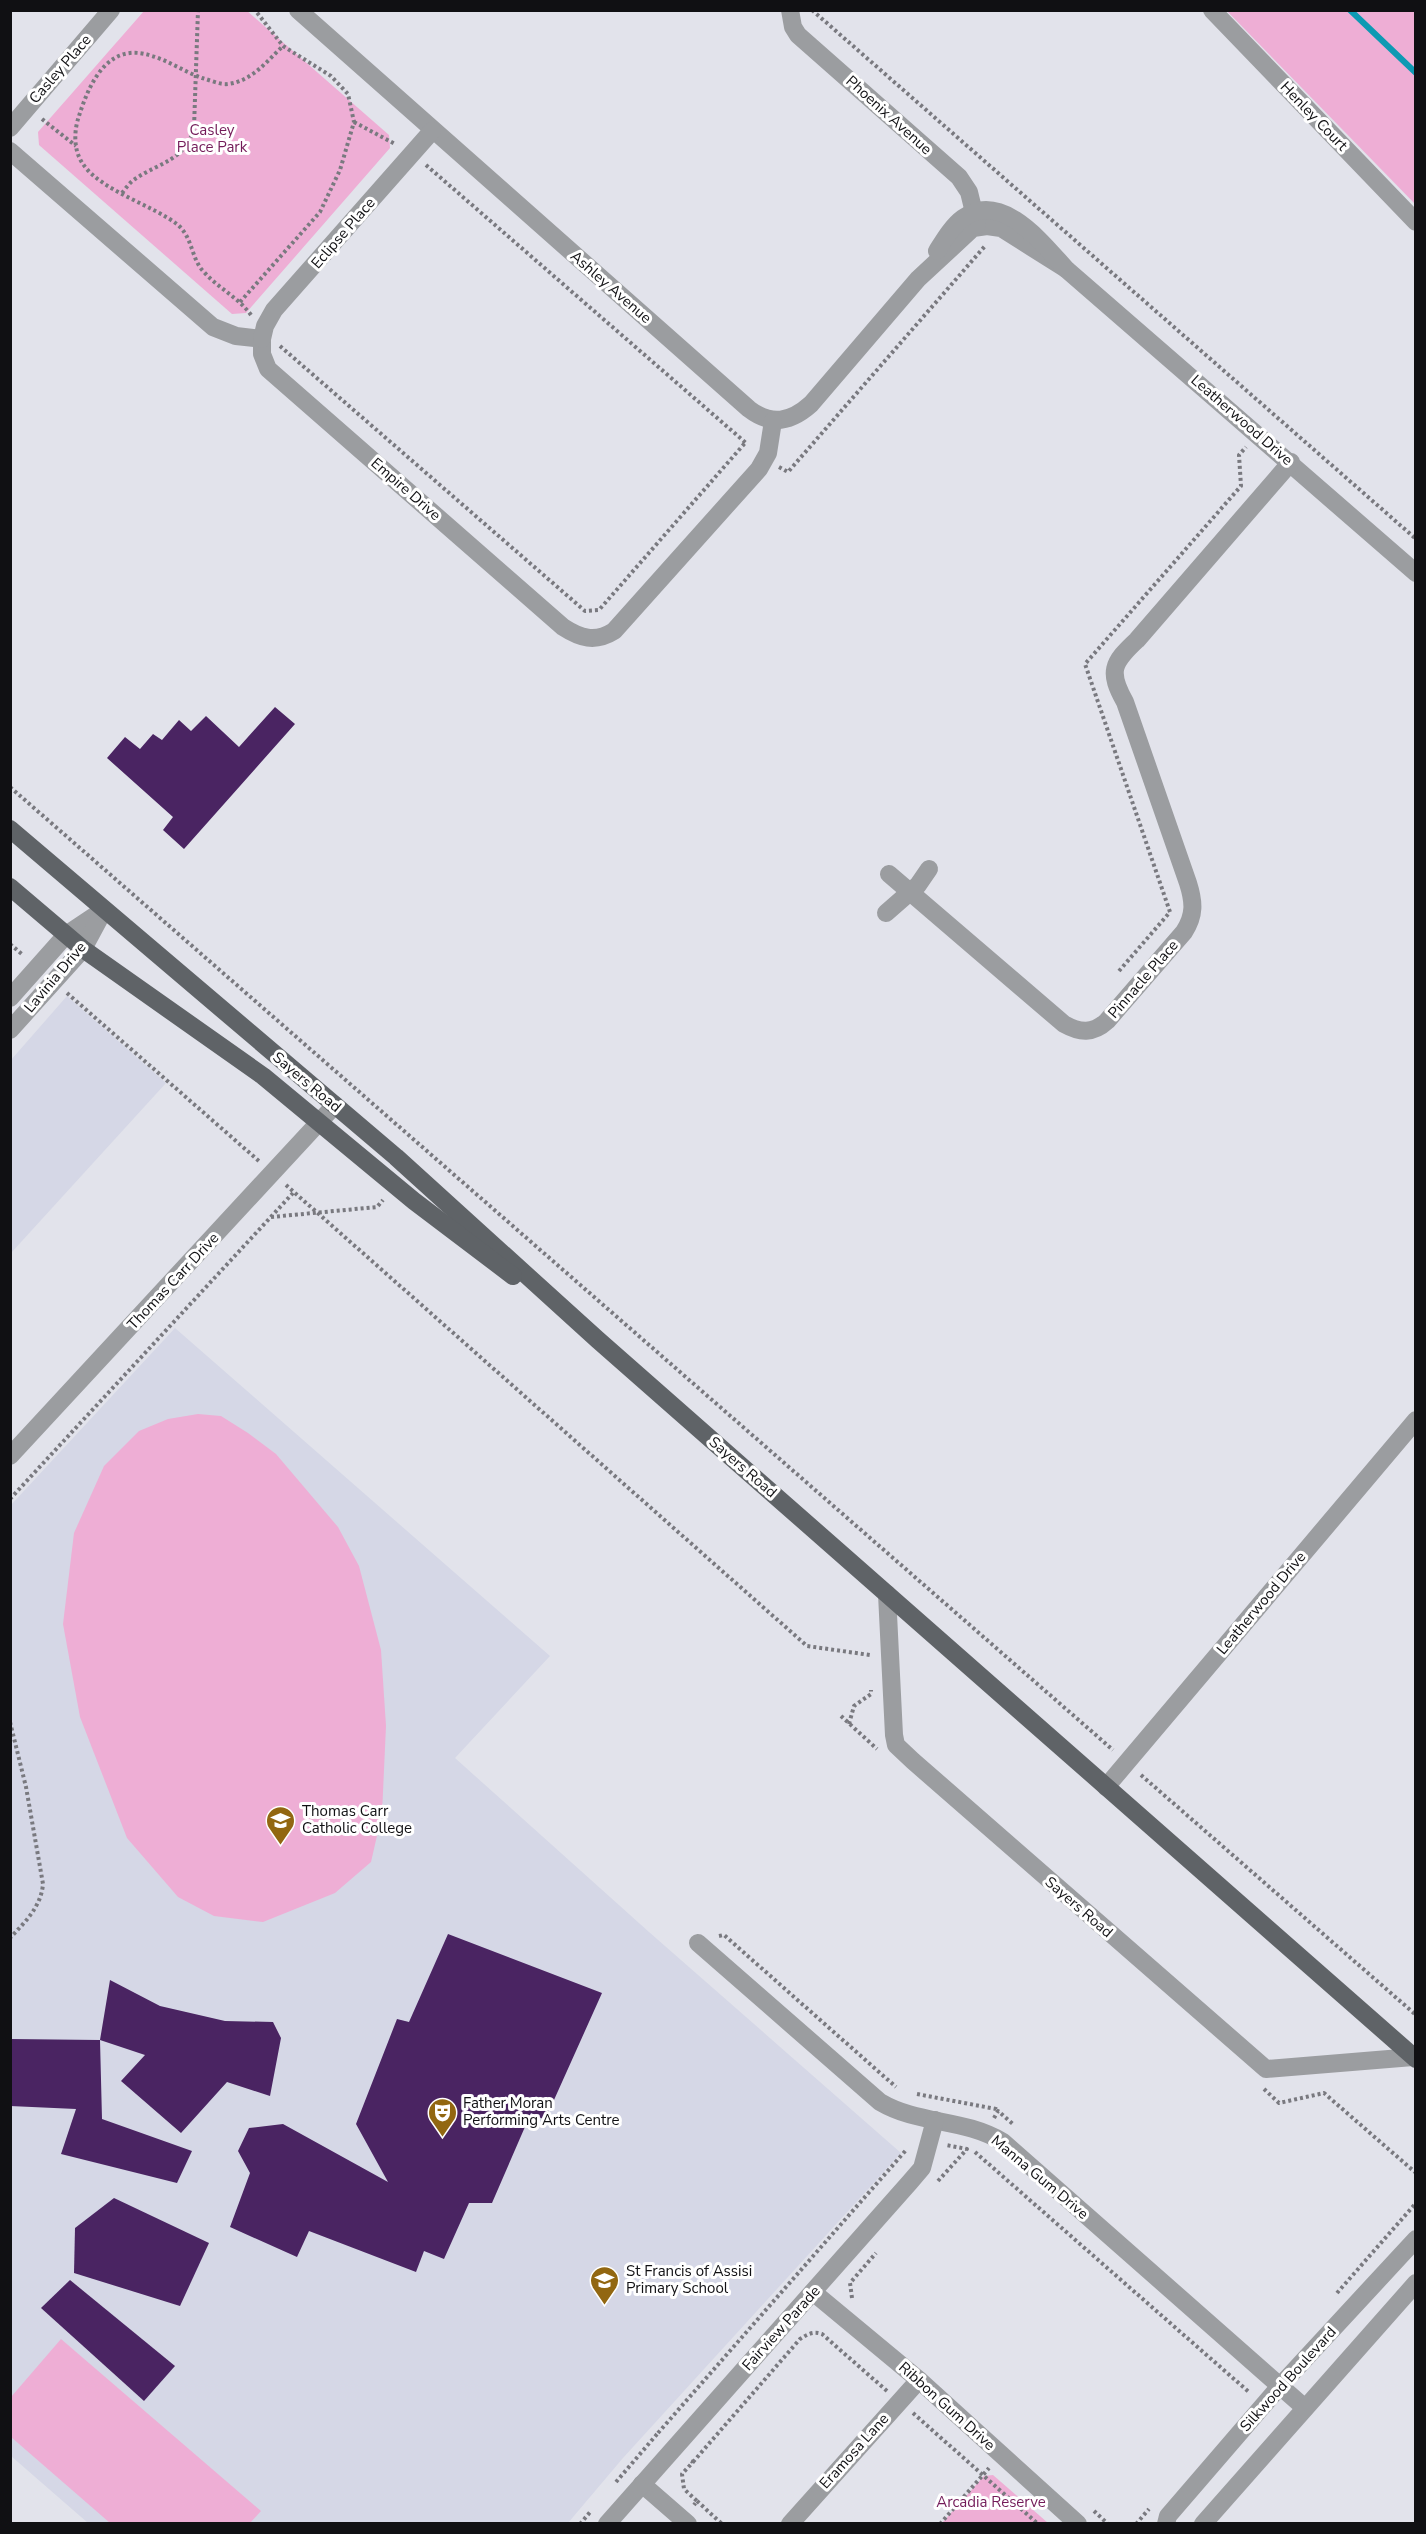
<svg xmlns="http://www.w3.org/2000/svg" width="1426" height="2534" viewBox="0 0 1426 2534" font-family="'Nunito Sans',sans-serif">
  <rect width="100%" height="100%" fill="#e2e3eb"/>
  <g fill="#d5d7e6">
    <polygon points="67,996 166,1083 11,1253 11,1060"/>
    <polygon points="175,1328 550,1656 455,1758 649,1932 901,2153 623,2458 568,2523 88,2523 11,2456 10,1506"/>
  </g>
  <g fill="#eeaed5">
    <polygon points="246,10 389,135 390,148 246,313 232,314 39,145 38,132 144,11"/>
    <polygon points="1227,11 1415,11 1415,204"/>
    <polygon points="198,1414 221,1416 248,1433 276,1454 338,1527 359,1566 381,1650 386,1726 382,1814 371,1862 335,1893 263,1922 214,1916 178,1897 127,1838 80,1717 63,1624 74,1533 104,1466 139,1431 168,1419"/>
    <polygon points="61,2339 261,2511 250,2523 110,2523 11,2437 11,2397"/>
    <polygon points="993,2475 1048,2523 942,2523 984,2476"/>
  </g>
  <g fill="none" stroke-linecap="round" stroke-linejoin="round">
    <polyline stroke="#0e9ab3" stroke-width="6" points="1350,10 1416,73"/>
  </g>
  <g fill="#4a2462">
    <polygon points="275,707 295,724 184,849 163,830 173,817 107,758 125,737 140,749 153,734 162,740 179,720 191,731 206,716 239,747"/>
    <polygon points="448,1934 602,1993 545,2120 531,2113 492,2203 469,2203 444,2259 424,2251 416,2272 309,2231 297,2257 230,2227 250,2173 238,2151 249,2128 283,2124 388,2182 356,2124 397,2019 409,2022"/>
    <polygon points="110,1980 160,2006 225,2021 273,2022 281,2038 270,2096 227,2082 181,2133 121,2081 145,2055 100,2040"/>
    <polygon points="10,2039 100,2040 102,2119 192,2151 177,2183 61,2154 76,2109 10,2106"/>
    <polygon points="114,2198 209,2243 180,2306 74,2273 75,2228"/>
    <polygon points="70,2280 175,2366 144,2401 41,2308"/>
  </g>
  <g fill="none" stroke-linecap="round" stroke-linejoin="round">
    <g stroke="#79797f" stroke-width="4" stroke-dasharray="3 3" stroke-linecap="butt">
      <polyline points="812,10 1416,539"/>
      <polyline points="42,119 76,146"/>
      <polyline points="354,122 395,144"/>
      <polyline points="426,165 746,443"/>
      <path d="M 122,193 C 126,188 130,182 135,179 C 160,162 185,161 194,128 L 198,10"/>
      <polyline points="240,302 320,212 340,170 354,122 348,94 331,76 283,46 255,10"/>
      <path d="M 251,315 C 238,297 218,288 204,272 C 191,259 193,238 178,225 C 153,205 101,191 83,164 C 73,150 74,130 79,116 C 90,81 109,41 152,56 C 169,61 185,72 202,78 C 210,80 220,85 228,84 C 252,81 266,62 283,46"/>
      <polyline points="280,346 585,611 599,610 745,443"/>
      <polyline points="779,467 788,472 985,246"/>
      <polyline points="10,787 1113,1750"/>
      <polyline points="10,944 23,955"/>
      <polyline points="1119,971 1170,912 1085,664 1241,486 1239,455 1246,447"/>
      <polyline points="67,993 260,1162"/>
      <polyline points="286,1185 807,1646 870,1655"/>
      <polyline points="271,1217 377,1207 383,1200"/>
      <polyline points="10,1499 293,1193"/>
      <polyline points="841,1716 877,1749"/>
      <path d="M 10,1722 L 26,1787 L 43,1884 C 41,1907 25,1922 10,1938"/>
      <polyline points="849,1724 854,1706 871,1694 871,1690"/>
      <polyline points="1141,1775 1416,2015"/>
      <polyline points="719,1936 724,1935 896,2087"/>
      <polyline points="1264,2089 1279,2103 1324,2093 1416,2173"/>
      <polyline points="917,2094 996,2109 998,2111"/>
      <polyline points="994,2118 998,2111 1013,2124"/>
      <polyline points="975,2152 1250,2393"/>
      <polyline points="938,2181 967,2149 946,2145"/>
      <polyline points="1337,2293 1416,2203"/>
      <polyline points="852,2298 850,2283 876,2253"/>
      <polyline points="913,2413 1038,2524"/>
      <polyline points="658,2433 907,2149"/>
      <polyline points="691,2461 693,2462 682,2474 684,2489 697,2501 694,2505"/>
      <path d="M 693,2462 L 800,2339 C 808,2334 813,2331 822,2334 L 887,2391"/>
      <polyline points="616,2482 658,2433"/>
      <polyline points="697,2501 722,2524"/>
      <polyline points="1094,2511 1108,2524"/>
      <polyline points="580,2524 591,2511"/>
      <polyline points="650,2524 652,2524"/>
      <polyline points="940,2524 989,2468"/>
      <polyline points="1136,2524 1149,2509"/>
    </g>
    <g stroke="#9b9da0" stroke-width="18">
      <path d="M 298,10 L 749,409 C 771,426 791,422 811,404 L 918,279 L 973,228 L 987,226 L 1001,228 L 1066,269"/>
      <polyline points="790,10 793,27 798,35 959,177 969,192 977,225"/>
      <polyline points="1212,10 1416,222"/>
      <polyline points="10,128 111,10"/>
      <path d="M 10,151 L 213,327 L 236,336 L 262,339 L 262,354 L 268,369 L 563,627 C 580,638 595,643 614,631 L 759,469 L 768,453 L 773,421"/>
      <path d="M 937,251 C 944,240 952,226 963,218 C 1002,190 1043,244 1066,269 L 1416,573"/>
      <polyline points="262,339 265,326 274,310 432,131"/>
      <path d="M 889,874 L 1064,1024 C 1080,1033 1093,1034 1107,1021 L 1184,932 C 1195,915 1194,902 1188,883 L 1125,702 C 1108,672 1112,663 1137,640 L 1291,462"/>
      <polyline points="886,913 918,885 929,869"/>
      <polyline points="10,998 66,935 102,911"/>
      <polyline points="10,1030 83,949 104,910"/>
      <polyline points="10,1456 335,1105"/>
      <polyline points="887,1594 894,1735 896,1745 913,1761 1266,2069 1413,2057"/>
      <polyline points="1106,1787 1416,1420"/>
      <path d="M 698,1943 L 880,2102 C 919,2125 963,2118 1003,2142 L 1305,2408"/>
      <polyline points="813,2292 919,2380 1078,2524"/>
      <polyline points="642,2484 688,2524"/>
      <polyline points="607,2524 910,2182 922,2168 935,2120"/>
      <polyline points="790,2524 919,2380"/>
      <polyline points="1166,2524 1168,2516 1280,2386 1416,2239"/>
      <polyline points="1203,2524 1416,2283"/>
    </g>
    <g stroke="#5f6367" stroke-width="18">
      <polyline points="10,829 396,1157 598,1340 1416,2059"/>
      <polyline points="10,887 83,949 263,1076 414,1201 513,1276"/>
    </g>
  </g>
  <defs>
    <symbol id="school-pin" viewBox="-11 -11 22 30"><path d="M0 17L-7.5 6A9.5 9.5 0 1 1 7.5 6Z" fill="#926711" stroke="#fff"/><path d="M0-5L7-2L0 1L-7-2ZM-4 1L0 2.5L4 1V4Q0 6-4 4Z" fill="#fff"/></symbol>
    <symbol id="theatre-pin" viewBox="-11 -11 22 30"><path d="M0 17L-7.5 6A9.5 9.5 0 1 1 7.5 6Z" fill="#926711" stroke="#fff"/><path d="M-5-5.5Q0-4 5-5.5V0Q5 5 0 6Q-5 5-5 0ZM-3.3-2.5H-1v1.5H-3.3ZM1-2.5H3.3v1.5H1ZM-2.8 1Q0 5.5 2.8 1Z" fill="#fff"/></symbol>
  </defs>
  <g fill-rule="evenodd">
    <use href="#school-pin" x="264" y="1804" width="33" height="45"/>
    <use href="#theatre-pin" x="426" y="2096" width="33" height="45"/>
    <use href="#school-pin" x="588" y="2264" width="33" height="45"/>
  </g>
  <g text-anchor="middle" stroke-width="6" stroke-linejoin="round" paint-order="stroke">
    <g font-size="15" fill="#101013" stroke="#fff">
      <text transform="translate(60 69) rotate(-49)" y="5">Casley Place</text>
      <text transform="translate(889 115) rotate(42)" y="5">Phoenix Avenue</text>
      <text transform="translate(1314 116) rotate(46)" y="5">Henley Court</text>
      <text transform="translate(343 233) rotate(-49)" y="5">Eclipse Place</text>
      <text transform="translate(611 287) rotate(41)" y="5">Ashley Avenue</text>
      <text transform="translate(1242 420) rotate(41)" y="5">Leatherwood Drive</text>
      <text transform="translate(406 489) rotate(41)" y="5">Empire Drive</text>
      <text transform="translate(55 977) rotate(-50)" y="5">Lavinia Drive</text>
      <text transform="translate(1143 979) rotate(-49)" y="5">Pinnacle Place</text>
      <text transform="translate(307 1082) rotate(40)" y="5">Sayers Road</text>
      <text transform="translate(173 1281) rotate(-47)" y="5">Thomas Carr Drive</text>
      <text transform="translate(743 1467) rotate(41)" y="5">Sayers Road</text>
      <text transform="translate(1261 1603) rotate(-50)" y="5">Leatherwood Drive</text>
      <text transform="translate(1079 1907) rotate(41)" y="5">Sayers Road</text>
      <text transform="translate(1040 2177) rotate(40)" y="5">Manna Gum Drive</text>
      <text transform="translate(781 2328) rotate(-48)" y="5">Fairview Parade</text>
      <text transform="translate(1288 2379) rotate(-48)" y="5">Silkwood Boulevard</text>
      <text transform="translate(947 2406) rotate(42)" y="5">Ribbon Gum Drive</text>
      <text transform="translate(854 2451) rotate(-48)" y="5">Eramosa Lane</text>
    </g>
    <g font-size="15" fill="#731b59" stroke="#fff">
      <text x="212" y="135">Casley<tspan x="212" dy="17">Place Park</tspan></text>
      <text x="991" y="2507">Arcadia Reserve</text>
    </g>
    <g font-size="15" fill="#101013" stroke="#fff" text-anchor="start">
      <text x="302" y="1816">Thomas Carr<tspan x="302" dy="17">Catholic College</tspan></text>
      <text x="463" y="2108">Father Moran<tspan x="463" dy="17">Performing Arts Centre</tspan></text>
      <text x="626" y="2276">St Francis of Assisi<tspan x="626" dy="17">Primary School</tspan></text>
    </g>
  </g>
  <rect width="1426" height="2534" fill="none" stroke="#101013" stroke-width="24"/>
</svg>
